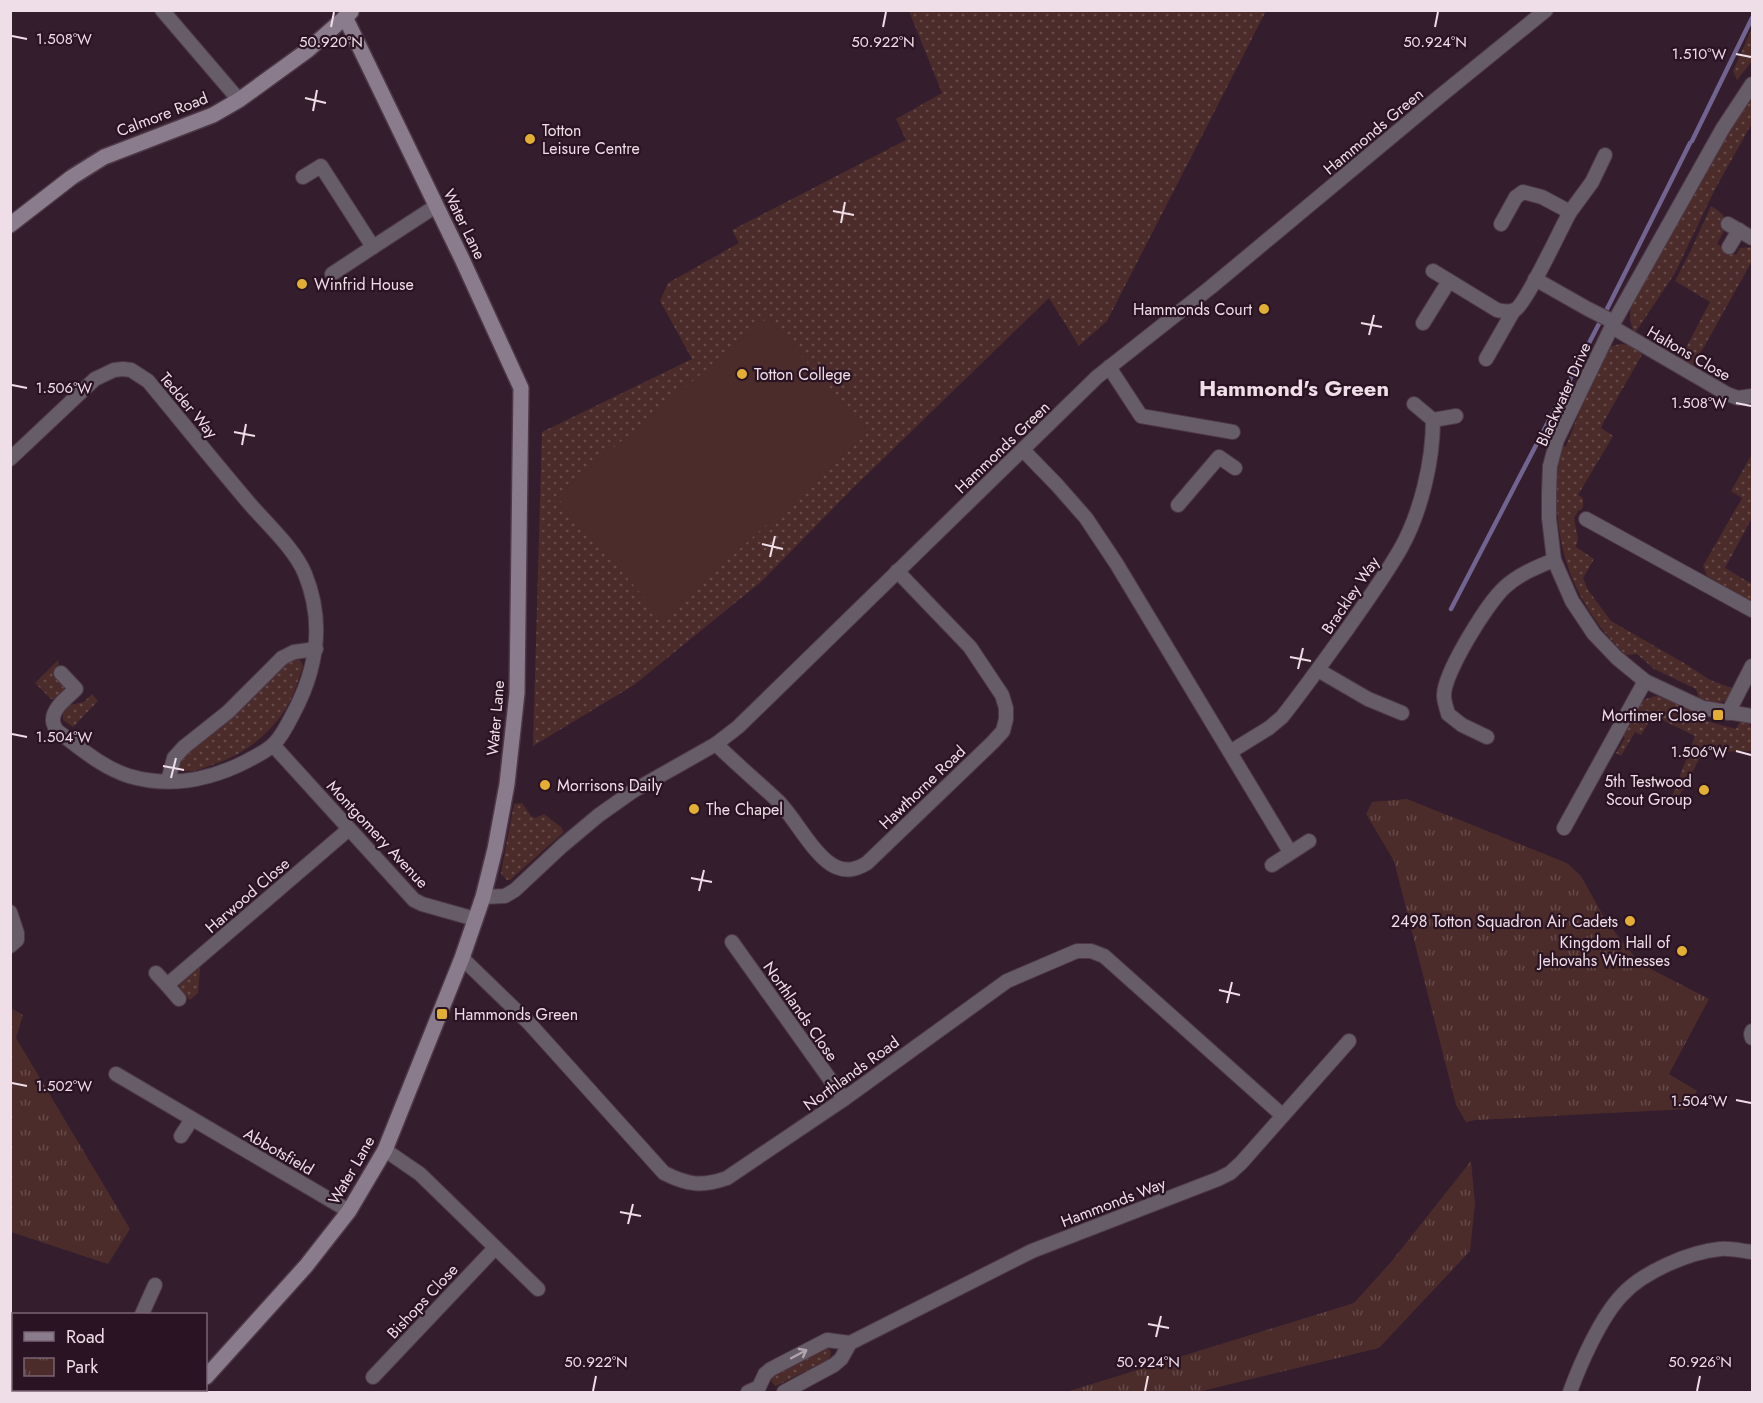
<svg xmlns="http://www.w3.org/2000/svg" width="1763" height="1403" viewBox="0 0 1763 1403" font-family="Jost,sans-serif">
  <defs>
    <pattern id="grass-dots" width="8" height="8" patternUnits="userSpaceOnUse" patternTransform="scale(1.5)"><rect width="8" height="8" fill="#4b2c2b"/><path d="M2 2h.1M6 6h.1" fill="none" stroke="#654a4a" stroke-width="1.8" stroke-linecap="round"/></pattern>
    <pattern id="park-tufts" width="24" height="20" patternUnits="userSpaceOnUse" patternTransform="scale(1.5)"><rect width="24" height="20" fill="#4b2c2b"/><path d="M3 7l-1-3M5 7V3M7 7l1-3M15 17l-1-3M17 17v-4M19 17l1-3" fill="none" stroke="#654a4a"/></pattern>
  </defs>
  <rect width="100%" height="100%" fill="#341d2c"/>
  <g fill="url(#grass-dots)">
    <polygon points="909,11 1266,11 1107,321 1079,346 1049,298 851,490 762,581 634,685 533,746 542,432 692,359 660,301 668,283 739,243 732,230 906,140 896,119 942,93"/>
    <polygon points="1752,28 1752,61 1737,80 1733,71"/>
    <path d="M 1752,91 L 1752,123 L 1714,191 L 1675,273 L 1635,333 C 1629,322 1629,315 1632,303 Z"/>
    <path d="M 1711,206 C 1733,219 1727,225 1717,244 L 1736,255 L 1740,248 L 1752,247 L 1752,261 L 1704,347 L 1692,366 L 1680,359 L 1710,302 L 1675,281 L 1691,250 Z"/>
    <path d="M 1621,344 L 1630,345 L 1644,351 L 1603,423 L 1601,428 L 1613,436 L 1578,495 L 1583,498 L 1583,507 L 1581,510 L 1579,510 L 1574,518 L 1578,539 L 1576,547 L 1594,559 L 1583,578 L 1588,590 L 1611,621 L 1684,663 L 1710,680 L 1737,690 C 1723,707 1717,704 1699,698 L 1696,689 L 1654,669 L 1637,654 L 1626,655 C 1567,599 1547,529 1561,449 L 1566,446 L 1581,408 L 1595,380 L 1594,371 L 1605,350 L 1611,346 Z"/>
    <polygon points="1752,454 1752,518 1725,568 1752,584 1752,602 1707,576 1703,566 1742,498 1731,491"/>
    <path d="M 292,659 L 300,660 L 303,666 C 298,681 293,699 283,713 C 266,738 240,756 212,765 C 200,769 193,773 181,770 L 178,762 L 182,756 L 208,737 L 237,711 Z"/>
    <polygon points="58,660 59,664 53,671 62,682 65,690 57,700 51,699 35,683"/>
    <polygon points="92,694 98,701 73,727 63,720 63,714 69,705 84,702"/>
    <path d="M 1658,696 L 1708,715 L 1706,721 L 1736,729 L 1740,722 L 1749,723 L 1752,729 L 1751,751 L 1710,752 L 1701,756 L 1676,802 L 1671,799 L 1695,736 L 1666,722 L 1656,714 L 1652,717 L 1641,735 L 1635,732 L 1621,756 L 1616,753 L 1625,738 L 1621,733 C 1631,715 1636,698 1658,696 Z"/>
    <polygon points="522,803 531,816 535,818 544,814 561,827 564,832 510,880 507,880 501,874 502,867 514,804"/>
    <polygon points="198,967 200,969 198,993 190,1000 180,989 179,984"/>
    <polygon points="823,1349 829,1349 831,1352 830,1357 828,1360 778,1385 775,1386 770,1379 774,1375"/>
  </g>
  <g fill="url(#park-tufts)">
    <polygon points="1407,799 1567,863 1581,876 1606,921 1638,961 1653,970 1709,999 1669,1074 1697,1091 1687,1109 1476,1120 1466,1122 1456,1105 1394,861 1366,814 1372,802"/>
    <polygon points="11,1008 23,1015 16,1038 130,1229 108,1264 11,1232"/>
    <polygon points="1471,1161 1475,1204 1470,1251 1379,1348 1198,1392 1066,1392 1354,1303 1391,1262"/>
  </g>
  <polygon fill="#4b2c2b" points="768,318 868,432 663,619 556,496"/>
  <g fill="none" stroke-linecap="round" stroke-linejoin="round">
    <g stroke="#726490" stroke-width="4.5">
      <polyline points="1692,141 1752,18"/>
      <polyline points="1604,315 1690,143"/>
      <polyline points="1451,609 1602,318"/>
    </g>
    <defs>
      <g id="street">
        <polyline points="162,10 239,100"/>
        <polyline points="1752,84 1723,128 1614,322 1557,440 1550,466 1549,492 1549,518 1554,560 1572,601 1594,634 1617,658 1645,681 1703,708 1752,716"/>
        <polyline points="303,177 321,166 373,247 436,206"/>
        <polyline points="1570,212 1592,182 1605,155"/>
        <polyline points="1728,224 1752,238"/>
        <polyline points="1729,247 1739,230"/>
        <path d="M 1433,271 L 1497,310 C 1503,311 1509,313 1515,310 C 1526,304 1561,228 1570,212 L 1542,197 L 1523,192 L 1516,197 L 1501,224"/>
        <polyline points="332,274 373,247"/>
        <polyline points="1535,279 1588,309 1614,322"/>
        <polyline points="1423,323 1449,281"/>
        <polyline points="1612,327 1727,394 1738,398 1752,396"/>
        <polyline points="1486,359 1514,310"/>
        <polyline points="1109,367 1141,416 1233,432"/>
        <polyline points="1433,420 1456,416"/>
        <polyline points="1023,450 1057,485 1086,518 1116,563 1290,852"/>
        <path d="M 10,459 L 95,379 L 114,370 L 123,369 L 131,370 L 148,381 C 182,422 215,463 249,503 C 267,524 295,549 305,574 C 325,623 317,669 293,714 C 288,724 282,736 274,744 C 267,751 256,756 247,761 C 210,780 170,788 129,776 C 101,767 79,747 56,730 C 55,727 53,724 53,721 C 52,708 68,697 76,689 L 61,673"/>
        <polyline points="1178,505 1219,457 1235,468"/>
        <polyline points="1586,519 1752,610"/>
        <polyline points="1318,670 1368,699 1402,713"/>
        <polyline points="1728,713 1752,666"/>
        <path d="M 1487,737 L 1462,725 L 1448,714 C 1447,709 1444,702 1444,696 C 1443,674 1488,602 1505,587 C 1519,574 1537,567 1554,560"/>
        <path d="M 716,744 C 736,764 758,782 778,801 C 795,818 815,858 836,867 C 848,872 857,869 867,863 L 993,742 L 1003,731 L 1006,719 L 1006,708 L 1002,695 L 970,647 L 897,571"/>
        <polyline points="273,745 414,900 422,904 475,919"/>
        <path d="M 1230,752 L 1269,728 L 1282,717 C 1305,688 1326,658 1348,628 C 1366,602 1385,576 1401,548 C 1421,512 1433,461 1433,420 L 1414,404"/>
        <polyline points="168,781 174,758 184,747 228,712 282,658 294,652 316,649"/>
        <polyline points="1564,828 1645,681"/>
        <polyline points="1272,865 1309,841"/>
        <polyline points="483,897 505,896 515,890 562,846 599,815 633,791 716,744 738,727 1097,377 1211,287 1439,97 1546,10"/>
        <polyline points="10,912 17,933 17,940 10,946"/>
        <polyline points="732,942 844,1099"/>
        <path d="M 462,958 L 529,1023 L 664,1173 C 688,1185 702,1187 727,1178 L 844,1099 L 1007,981 L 1077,951 L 1091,951 L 1104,956 L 1282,1115"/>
        <polyline points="156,973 167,985"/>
        <polyline points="179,999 167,985 349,829"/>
        <polyline points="1752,1031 1751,1034 1752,1038"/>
        <polyline points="116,1074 349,1211"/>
        <polyline points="181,1136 192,1119"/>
        <polyline points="385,1150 420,1174 538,1289"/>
        <polyline points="142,1314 155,1285"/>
        <polyline points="373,1377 495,1248"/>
        <polyline points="59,1390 63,1392"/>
        <polyline points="10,1391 15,1390"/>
        <polyline points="748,1392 759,1387 765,1374 771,1369 827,1340 850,1343"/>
        <polyline points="784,1392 834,1365 841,1359 850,1343 1032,1251 1218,1179 1230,1173 1241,1163 1349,1041"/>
        <path d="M 1570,1392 C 1580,1364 1601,1317 1622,1295 C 1643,1272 1689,1252 1720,1249 C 1731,1248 1742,1251 1752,1252"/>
      </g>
      <g id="secondary">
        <polyline points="10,225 72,177 104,157 213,115 239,100 308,50 351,12"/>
        <polyline points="206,1377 306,1266 349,1211 385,1150 462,958 483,897 495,849 507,784 517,693 521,388 462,259 345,17"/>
        <polyline points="192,1392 194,1390"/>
      </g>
    </defs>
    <use href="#street" stroke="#4e3846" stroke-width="16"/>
    <use href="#secondary" stroke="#4e3846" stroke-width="18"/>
    <use href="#street" stroke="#665d68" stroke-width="14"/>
    <use href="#secondary" stroke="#8a7c8d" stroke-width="15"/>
  </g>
  <defs><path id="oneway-shaft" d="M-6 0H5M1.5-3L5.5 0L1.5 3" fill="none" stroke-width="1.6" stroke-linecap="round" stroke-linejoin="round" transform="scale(1.5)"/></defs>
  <use stroke="#b1a4ae" href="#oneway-shaft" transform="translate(799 1354) rotate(-28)"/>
  <path fill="none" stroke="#efdee8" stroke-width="2" d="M 331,27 L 334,12M 883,27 L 886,12M 1435,27 L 1438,12M 12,36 L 27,39M 1736,54 L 1751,57M 305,98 L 326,103M 313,111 L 317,90M 833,211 L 854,215M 841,223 L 845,202M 1361,323 L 1382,327M 1369,335 L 1374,315M 12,385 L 27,388M 1736,403 L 1751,406M 234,432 L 255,436M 242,445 L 246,424M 762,544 L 783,549M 770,557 L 775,536M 1290,657 L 1311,661M 1298,669 L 1303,648M 12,734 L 27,737M 1736,751 L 1751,755M 163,766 L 184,770M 171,778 L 176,758M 691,878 L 712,882M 699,891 L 704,870M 1219,990 L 1240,995M 1227,1003 L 1232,982M 12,1083 L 27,1086M 1736,1100 L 1751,1103M 620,1212 L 641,1216M 628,1224 L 633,1204M 1148,1324 L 1169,1328M 1156,1337 L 1161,1316M 593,1391 L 596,1376M 1145,1391 L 1148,1376M 1697,1391 L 1700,1376"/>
  <g fill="#e2ae34" stroke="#2a1323" stroke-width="2">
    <circle cx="530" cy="139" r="6"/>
    <circle cx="302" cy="284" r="6"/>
    <circle cx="1264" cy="309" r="6"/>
    <circle cx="742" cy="374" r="6"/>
    <rect x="1712" y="709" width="12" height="12" rx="3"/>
    <circle cx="545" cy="785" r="6"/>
    <circle cx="1704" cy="790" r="6"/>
    <circle cx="694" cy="809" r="6"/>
    <circle cx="1630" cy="921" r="6"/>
    <circle cx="1682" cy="951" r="6"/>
    <rect x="436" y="1008" width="12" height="12" rx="3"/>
  </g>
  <g text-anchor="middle" stroke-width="4.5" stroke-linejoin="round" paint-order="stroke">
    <g font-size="16" fill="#efdee8" stroke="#2a1323">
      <text transform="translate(162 114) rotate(-21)" y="6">Calmore Road</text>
      <text transform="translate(1373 131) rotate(-40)" y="6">Hammonds Green</text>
      <text transform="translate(465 224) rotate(64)" y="6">Water Lane</text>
      <text transform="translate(1689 353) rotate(30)" y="6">Haltons Close</text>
      <text transform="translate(1563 394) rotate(-66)" y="6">Blackwater Drive</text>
      <text transform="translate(189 405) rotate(50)" y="6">Tedder Way</text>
      <text transform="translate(1002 447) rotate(-44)" y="6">Hammonds Green</text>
      <text transform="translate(1350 595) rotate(-56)" y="6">Brackley Way</text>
      <text transform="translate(495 718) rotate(-85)" y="6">Water Lane</text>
      <text transform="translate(922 787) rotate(-44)" y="6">Hawthorne Road</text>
      <text transform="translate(378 834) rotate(47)" y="6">Montgomery Avenue</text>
      <text transform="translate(247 895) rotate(-41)" y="6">Harwood Close</text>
      <text transform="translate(801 1011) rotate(55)" y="6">Northlands Close</text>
      <text transform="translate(851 1073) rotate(-36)" y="6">Northlands Road</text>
      <text transform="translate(279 1151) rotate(30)" y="6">Abbotsfield</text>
      <text transform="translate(351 1170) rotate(-60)" y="6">Water Lane</text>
      <text transform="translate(1113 1202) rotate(-21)" y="6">Hammonds Way</text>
      <text transform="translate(422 1301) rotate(-47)" y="6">Bishops Close</text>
    </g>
    <g font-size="16" fill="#efdee8" stroke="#2a1323" text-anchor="start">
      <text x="542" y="136">Totton<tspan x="542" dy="18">Leisure Centre</tspan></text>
      <text x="314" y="290">Winfrid House</text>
      <text x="1252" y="315" text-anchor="end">Hammonds Court</text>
      <text x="754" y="380">Totton College</text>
      <text x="1706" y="721" text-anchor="end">Mortimer Close</text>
      <text x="1692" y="787" text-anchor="end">5th Testwood<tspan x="1692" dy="18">Scout Group</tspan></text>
      <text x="557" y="791">Morrisons Daily</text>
      <text x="706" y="815">The Chapel</text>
      <text x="1618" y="927" text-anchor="end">2498 Totton Squadron Air Cadets</text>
      <text x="1670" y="948" text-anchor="end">Kingdom Hall of<tspan x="1670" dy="18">Jehovahs Witnesses</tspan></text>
      <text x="454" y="1020">Hammonds Green</text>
    </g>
    <g font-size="22" font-weight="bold" fill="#efdee8" stroke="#2a1323">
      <text x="1294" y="396">Hammond's Green</text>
    </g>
  </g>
  <g font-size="15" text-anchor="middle" fill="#efdee8" stroke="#2a1323" stroke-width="4.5" stroke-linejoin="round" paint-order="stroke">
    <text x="64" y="44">1.508°W</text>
    <text x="331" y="47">50.920°N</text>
    <text x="883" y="47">50.922°N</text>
    <text x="1435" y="47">50.924°N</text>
    <text x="1699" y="59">1.510°W</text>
    <text x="64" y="393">1.506°W</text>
    <text x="1699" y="408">1.508°W</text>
    <text x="64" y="742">1.504°W</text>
    <text x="1699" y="757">1.506°W</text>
    <text x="64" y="1091">1.502°W</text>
    <text x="1699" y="1106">1.504°W</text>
    <text x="596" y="1367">50.922°N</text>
    <text x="1148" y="1367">50.924°N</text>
    <text x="1700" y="1367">50.926°N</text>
  </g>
  <rect width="1763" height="1403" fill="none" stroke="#efdee8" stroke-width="24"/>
  <rect x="12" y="1313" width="195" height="78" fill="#2a1323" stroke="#796472" stroke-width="1.5"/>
  <rect x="24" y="1332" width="30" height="9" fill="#8a7c8d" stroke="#796472" stroke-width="1.5"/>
  <text x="66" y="1343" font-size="18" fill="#efdee8">Road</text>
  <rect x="24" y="1358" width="30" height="18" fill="url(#park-tufts)" stroke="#796472" stroke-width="1.5"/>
  <text x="66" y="1373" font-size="18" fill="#efdee8">Park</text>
</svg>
